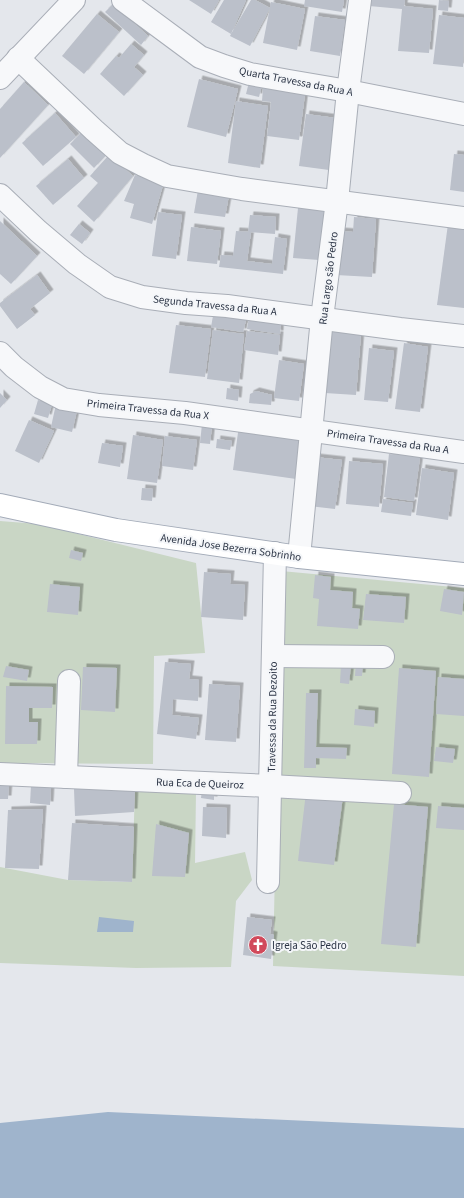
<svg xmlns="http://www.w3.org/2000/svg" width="464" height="1198" viewBox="0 0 464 1198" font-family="'Source Sans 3',sans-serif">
  <defs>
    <filter id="shadow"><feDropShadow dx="3.5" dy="-3.5" stdDeviation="0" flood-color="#0004"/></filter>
  </defs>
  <rect width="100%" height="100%" fill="#e4e7ec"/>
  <g fill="#c9d6c5">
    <polygon points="0,521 38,524 196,563 205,653 154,656 153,764 0,763"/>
    <polygon points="281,571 464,588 464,976 273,966"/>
    <polygon points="135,788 196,792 195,863 245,852 252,880 236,901 231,967 136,968 0,963 0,867 68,880 132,882"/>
  </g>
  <g fill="#9fb4cc">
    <polygon points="99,917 134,921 133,932 97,932"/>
    <polygon points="108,1112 464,1128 464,1198 0,1198 0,1123"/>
  </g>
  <g fill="#bbc0ca" filter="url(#shadow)">
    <polygon points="189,0 219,0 211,14"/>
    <polygon points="224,0 246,0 231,34 251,0 255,0 270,8 250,46 230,36 231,34 211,22"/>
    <polygon points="305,0 344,0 342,12 304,6"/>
    <polygon points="369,0 405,0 404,6 433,9 429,53 398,51 402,9 369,6"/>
    <polygon points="439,0 449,1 448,11 438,10"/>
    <polygon points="271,2 305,9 297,50 263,43"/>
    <polygon points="113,4 148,36 141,45 105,12"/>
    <polygon points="97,14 119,32 84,74 62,56"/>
    <polygon points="439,15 464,18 463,67 433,64"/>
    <polygon points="315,16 345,20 340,56 310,51"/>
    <polygon points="131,44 144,55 134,67 143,75 124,96 100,74 116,56 119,58"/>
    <polygon points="199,79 238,89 226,137 187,127"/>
    <polygon points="24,82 48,105 0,158 0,109"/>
    <polygon points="249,82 262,85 259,97 246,94"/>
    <polygon points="263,88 305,94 299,140 267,136 271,102 262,101"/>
    <polygon points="236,101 268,106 260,168 228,163"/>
    <polygon points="55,113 76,137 43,166 22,143"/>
    <polygon points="306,114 336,118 329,170 299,166"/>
    <polygon points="88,126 111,150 94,168 70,144"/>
    <polygon points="454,154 464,155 464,192 450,190"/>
    <polygon points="109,155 133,176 94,222 77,206 98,183 90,176"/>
    <polygon points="68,159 84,178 53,205 36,186"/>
    <polygon points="135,175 163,185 152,224 130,218 134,204 124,201"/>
    <polygon points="198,190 229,195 225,217 194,213"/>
    <polygon points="298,208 324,210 319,260 293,258"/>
    <polygon points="158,212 182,215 176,259 152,256"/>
    <polygon points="250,215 276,217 275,234 248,232"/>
    <polygon points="354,217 376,219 372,277 336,275 339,231 353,232"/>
    <polygon points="0,221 37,256 11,284 0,274"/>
    <polygon points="79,224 90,233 82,244 70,235"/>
    <polygon points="448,224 464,227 464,308 437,305"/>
    <polygon points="191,227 221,231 217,264 187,261"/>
    <polygon points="236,231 251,232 247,261 272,264 275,237 287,239 283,274 219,267 221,255 233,256"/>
    <polygon points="37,275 50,293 30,309 35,315 17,329 0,306 0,303"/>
    <polygon points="250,311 281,315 280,334 247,329"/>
    <polygon points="213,316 246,320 243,332 211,327"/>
    <polygon points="331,322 345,323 344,333 361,334 356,395 325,393"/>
    <polygon points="176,325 211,329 205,377 169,373"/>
    <polygon points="213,330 244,334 239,383 207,379"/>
    <polygon points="247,331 280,335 278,355 244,350"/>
    <polygon points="404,343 428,347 420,412 395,409"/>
    <polygon points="369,348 394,351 388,402 364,400"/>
    <polygon points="279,360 304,364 299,401 274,398"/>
    <polygon points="227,388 239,390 238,401 226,399"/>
    <polygon points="256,391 272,395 271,405 249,403 250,394"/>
    <polygon points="0,393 7,400 0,408"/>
    <polygon points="38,400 52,404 48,418 34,414"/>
    <polygon points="56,404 77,410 72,432 51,427"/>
    <polygon points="29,420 54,431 39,463 15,451"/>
    <polygon points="202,424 212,425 210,444 200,443"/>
    <polygon points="239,425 302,433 296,479 233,470"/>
    <polygon points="133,435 163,440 157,483 127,479"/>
    <polygon points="165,436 197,440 193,470 162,466"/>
    <polygon points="217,439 232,441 230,450 216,448"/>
    <polygon points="102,443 123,446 120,467 98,463"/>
    <polygon points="389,454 420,457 414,501 384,497"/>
    <polygon points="315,457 342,460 335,509 309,506"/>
    <polygon points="349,461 383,464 379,507 346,504"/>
    <polygon points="422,468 454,473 448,520 416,515"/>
    <polygon points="142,488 153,489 152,501 141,500"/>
    <polygon points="383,499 413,503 411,516 381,512"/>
    <polygon points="71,550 83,553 81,561 69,558"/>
    <polygon points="204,572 231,574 230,584 245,585 243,620 201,617"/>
    <polygon points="315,575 331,577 330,590 353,592 352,608 360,609 358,629 317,626 319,599 313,598"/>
    <polygon points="50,584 80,587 78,615 47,612"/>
    <polygon points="444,589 464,592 462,615 440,611"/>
    <polygon points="366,594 406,597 404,623 363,620"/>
    <polygon points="165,662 191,664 189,679 199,680 198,701 173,699 172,715 199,718 196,739 157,734"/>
    <polygon points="356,663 363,663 362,676 355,676"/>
    <polygon points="341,665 351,665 349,684 340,683"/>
    <polygon points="6,666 29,670 27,681 3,677"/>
    <polygon points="83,667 117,668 115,712 81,710"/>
    <polygon points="399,668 436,671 429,777 392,774"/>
    <polygon points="438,677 464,679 464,716 436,714"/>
    <polygon points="209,684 240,686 236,742 205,740"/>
    <polygon points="6,686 53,687 52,708 29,708 29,722 38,722 37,744 5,744"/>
    <polygon points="306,693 318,693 316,747 347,748 346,759 316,758 316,768 304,768"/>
    <polygon points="355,709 375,711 374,727 354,725"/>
    <polygon points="436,747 455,749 453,763 434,761"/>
    <polygon points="0,783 9,784 8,799 0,799"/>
    <polygon points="31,786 51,788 50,805 30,803"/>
    <polygon points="135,788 134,812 75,816 74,789"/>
    <polygon points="202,790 214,791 214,800 201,798"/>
    <polygon points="306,792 343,796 334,865 298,861"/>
    <polygon points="394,804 428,807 416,947 381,944"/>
    <polygon points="438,806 464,808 464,830 436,828"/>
    <polygon points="203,807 227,808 226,838 202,836"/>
    <polygon points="43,809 39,869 5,868 8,810"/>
    <polygon points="72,823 134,827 132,882 68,880"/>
    <polygon points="156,824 189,833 185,877 152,876"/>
    <polygon points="247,917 272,920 270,934 274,935 271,959 243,955"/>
  </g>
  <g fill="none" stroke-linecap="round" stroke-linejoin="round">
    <defs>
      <g id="minor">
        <polyline points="123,0 200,57 224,66 250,74 289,81 348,91 464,114"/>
        <polyline points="18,58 94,130 120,153 143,165 167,176 242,189 464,218"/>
        <polyline points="0,78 74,0"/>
        <polyline points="0,195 38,231 77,264 110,287 142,297 186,303 227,306 400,329 464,336"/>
        <polyline points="0,353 14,367 40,387 63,399 99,405 185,413 464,452"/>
        <polyline points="299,557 322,318 337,201 348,91 360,0"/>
        <polyline points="273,656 383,657"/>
        <polyline points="0,774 270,786 400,793"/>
        <polyline points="66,777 69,681"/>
        <polyline points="268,882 275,553"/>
      </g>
      <polyline id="major" points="0,505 116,530 299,557 464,574"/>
    </defs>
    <use href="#minor" stroke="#a9aeb7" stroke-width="24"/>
    <use href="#major" stroke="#a3abb8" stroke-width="24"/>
    <use href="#minor" stroke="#f7f8fa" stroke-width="22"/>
    <use href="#major" stroke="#fff" stroke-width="22"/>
  </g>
  <defs>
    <symbol id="church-disc" viewBox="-11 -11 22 22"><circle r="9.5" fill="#d1495b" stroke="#f4f6f9"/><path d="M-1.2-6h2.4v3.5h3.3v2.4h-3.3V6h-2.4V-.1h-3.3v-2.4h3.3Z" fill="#fff"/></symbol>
  </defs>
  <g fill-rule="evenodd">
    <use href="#church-disc" x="247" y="934" width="22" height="22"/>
  </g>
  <g text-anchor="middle" stroke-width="4" stroke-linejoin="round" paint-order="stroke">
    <g font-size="11" fill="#2b3445" stroke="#f4f6f9">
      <text transform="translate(296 81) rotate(11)" y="4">Quarta Travessa da Rua A</text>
      <text transform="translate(328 278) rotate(-83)" y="4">Rua Largo são Pedro</text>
      <text transform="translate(215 305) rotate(6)" y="4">Segunda Travessa da Rua A</text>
      <text transform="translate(148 409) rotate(6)" y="4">Primeira Travessa da Rua X</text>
      <text transform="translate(388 441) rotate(8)" y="4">Primeira Travessa da Rua A</text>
      <text transform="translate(231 547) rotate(8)" y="4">Avenida Jose Bezerra Sobrinho</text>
      <text transform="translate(272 717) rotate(-89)" y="4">Travessa da Rua Dezoito</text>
      <text transform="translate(200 783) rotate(2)" y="4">Rua Eca de Queiroz</text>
    </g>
    <g font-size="11" fill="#2b3445" stroke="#f4f6f9" text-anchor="start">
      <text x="272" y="949">Igreja São Pedro</text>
    </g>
  </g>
</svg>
